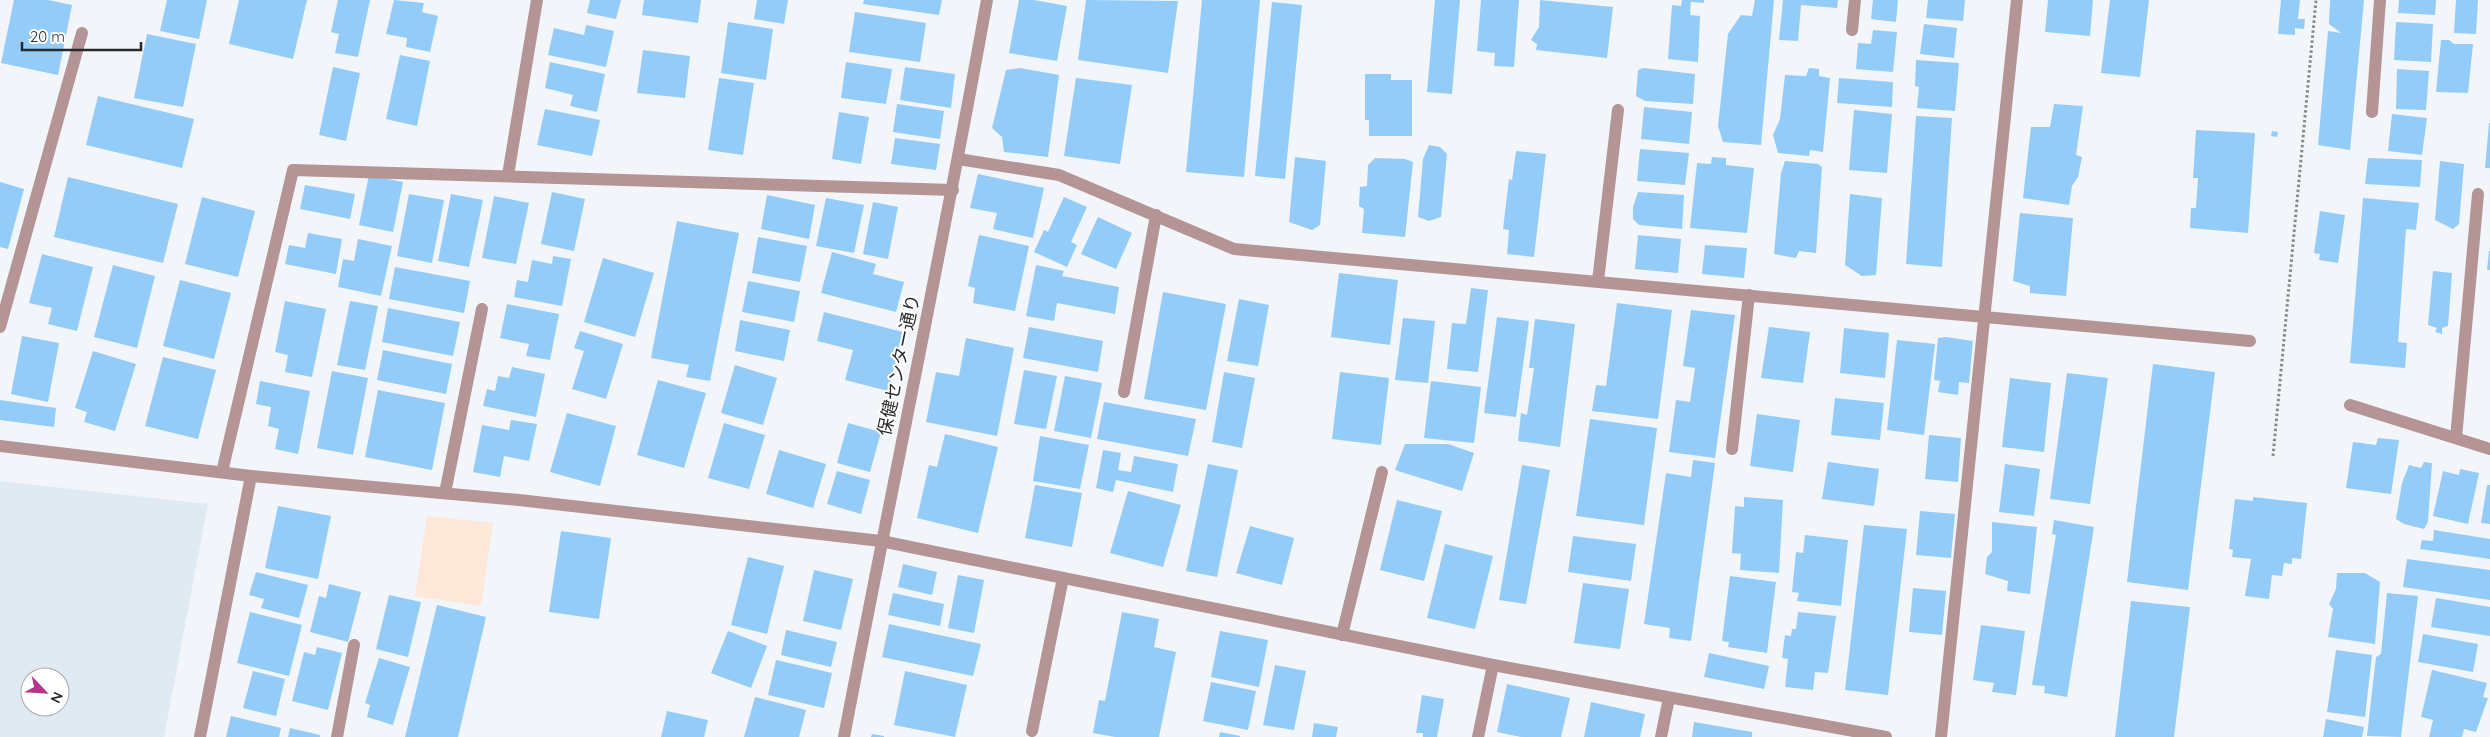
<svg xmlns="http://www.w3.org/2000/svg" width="2490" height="737" viewBox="0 0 2490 737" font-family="Quicksand,'Noto Sans JP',sans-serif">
  <rect width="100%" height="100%" fill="#f2f6fa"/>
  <polygon fill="#fce7d9" points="427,516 493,523 481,606 415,596"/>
  <path fill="#e0eaf3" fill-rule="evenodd" d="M 0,481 L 208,504 L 164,737 L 0,737 ZM 30,677 L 60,677 L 60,707 L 30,707 Z"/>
  <g fill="#93ccf8">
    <polygon points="14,0 48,0 72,5 58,75 1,63"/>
    <polygon points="167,0 207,0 199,39 160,31"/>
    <polygon points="239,0 307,0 293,59 229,44"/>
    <polygon points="338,0 370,0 358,57 335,53 339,34 331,32"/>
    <polygon points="394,0 424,3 422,12 438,16 430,52 406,47 407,38 386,34"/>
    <polygon points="590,0 621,0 616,19 587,13"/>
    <polygon points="644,0 701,0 698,23 642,15"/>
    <polygon points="757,0 788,0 784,24 754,19"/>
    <polygon points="864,0 942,0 939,15 863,4"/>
    <polygon points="1019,0 1034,0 1067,6 1057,61 1009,53"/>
    <polygon points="1086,0 1178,1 1168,73 1078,60"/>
    <polygon points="1202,0 1260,0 1244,177 1186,172"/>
    <polygon points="1435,0 1460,0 1452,94 1427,92"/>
    <polygon points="1481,0 1519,0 1514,67 1494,66 1495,53 1477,51"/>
    <polygon points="1540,0 1613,7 1607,58 1536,50 1537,44 1531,40 1539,27"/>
    <polygon points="1682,0 1704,0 1704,3 1691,2 1690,15 1700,16 1698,62 1668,59 1672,5 1681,6"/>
    <polygon points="1755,0 1774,0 1761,145 1723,142 1718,126 1728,34 1741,15 1752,16"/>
    <polygon points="1783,0 1838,0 1837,8 1801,5 1798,41 1779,40"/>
    <polygon points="1873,0 1898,0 1896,22 1871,19"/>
    <polygon points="1928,0 1965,0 1963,21 1926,18"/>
    <polygon points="2048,0 2093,0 2090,36 2045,32"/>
    <polygon points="2110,0 2149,0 2140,77 2101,73"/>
    <polygon points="2281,0 2300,0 2298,19 2305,19 2304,29 2295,28 2295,35 2278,34"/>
    <polygon points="2330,0 2364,0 2350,150 2318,145 2328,31 2341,33 2329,24"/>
    <polygon points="2399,0 2436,0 2435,15 2398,13"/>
    <polygon points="2456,0 2478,0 2476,34 2454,33"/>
    <polygon points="1272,2 1302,5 1285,179 1255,176"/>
    <polygon points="855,12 926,23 920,62 849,52"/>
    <polygon points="728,22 773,29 766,80 721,73"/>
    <polygon points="2396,22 2433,24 2431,62 2394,60"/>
    <polygon points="1924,24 1957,28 1954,58 1920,54"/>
    <polygon points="586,25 614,31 606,67 548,55 554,28 584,35"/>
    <polygon points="1873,30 1897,32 1893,72 1856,69 1858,43 1871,44"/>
    <polygon points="147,34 196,44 183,107 134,98"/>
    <polygon points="2441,40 2449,40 2454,44 2473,44 2468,93 2436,92"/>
    <polygon points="643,50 690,56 685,98 637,93"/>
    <polygon points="400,55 430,61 417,126 386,119"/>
    <polygon points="1916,60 1959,63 1955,111 1917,108 1919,87 1915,86"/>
    <polygon points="550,62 605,74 597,112 570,106 573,95 545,88"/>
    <polygon points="846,62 892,69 886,104 841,98"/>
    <polygon points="333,67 360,73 346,141 319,135"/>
    <polygon points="905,67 955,74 951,108 900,100"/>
    <polygon points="1020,68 1059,75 1048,157 1004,152 1002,137 992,128 1006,70"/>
    <polygon points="1644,68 1695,74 1693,104 1645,101 1636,96 1638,70"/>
    <polygon points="1809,68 1819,69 1819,76 1830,78 1823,152 1810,150 1809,156 1778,153 1773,135 1780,119 1785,75 1806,76"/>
    <polygon points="2397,69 2429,71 2426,110 2396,109"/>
    <polygon points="1365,74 1391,74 1391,80 1412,80 1412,136 1369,136 1369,120 1365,120"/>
    <polygon points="719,78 754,83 743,155 708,150"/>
    <polygon points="1076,78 1132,85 1120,164 1064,156"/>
    <polygon points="1839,78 1893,82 1892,107 1837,103"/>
    <polygon points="98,96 194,119 182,168 86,145"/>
    <polygon points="897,104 944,111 940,139 893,132"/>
    <polygon points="2054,104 2083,106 2076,155 2082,157 2078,177 2072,186 2069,205 2023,198 2031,127 2050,127"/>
    <polygon points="1644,107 1692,112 1689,144 1641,139"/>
    <polygon points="545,109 600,120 592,156 537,145"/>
    <polygon points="1854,110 1892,114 1887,173 1849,170"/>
    <polygon points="839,112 869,117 861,164 832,159"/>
    <polygon points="2392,114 2427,118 2422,155 2388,151"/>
    <polygon points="1916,116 1952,118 1942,267 1906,264"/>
    <polygon points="2489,123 2490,123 2490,168 2485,168"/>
    <polygon points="2196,130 2255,133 2248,233 2190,228 2191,208 2196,208 2198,178 2193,178"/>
    <polygon points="2272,131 2278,132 2277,137 2271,136"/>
    <polygon points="895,138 940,144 936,170 891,164"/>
    <polygon points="1429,145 1440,147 1447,154 1441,217 1429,221 1418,217 1423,159"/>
    <polygon points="1640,149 1689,153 1685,185 1637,181"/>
    <polygon points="1516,151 1546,154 1534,257 1507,254 1509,230 1503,229 1509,179 1512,180"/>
    <polygon points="1295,157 1326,161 1320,225 1312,230 1289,222"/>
    <polygon points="1712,157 1726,158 1726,165 1754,168 1747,233 1690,228 1697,163 1711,164"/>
    <polygon points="1375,158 1405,159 1413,162 1405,237 1362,233 1364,209 1359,206 1360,187 1367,186 1368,165"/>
    <polygon points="2368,158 2422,160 2420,187 2365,184"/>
    <polygon points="1785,161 1818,164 1822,167 1816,253 1799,251 1796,258 1774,254 1781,173"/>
    <polygon points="2440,161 2464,164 2459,224 2453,229 2435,220"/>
    <polygon points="978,174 1044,188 1033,238 993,229 997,213 970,208"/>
    <polygon points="369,175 403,182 393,232 359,225"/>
    <polygon points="68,177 178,204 163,263 54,237"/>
    <polygon points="0,182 24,189 8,249 0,247"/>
    <polygon points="305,185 355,194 350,219 300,209"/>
    <polygon points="552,192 585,199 574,251 541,244"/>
    <polygon points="1638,192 1684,195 1682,229 1639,225 1633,219 1633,207"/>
    <polygon points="409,194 444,200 432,263 397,256"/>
    <polygon points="451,194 483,200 469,267 438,261"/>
    <polygon points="1850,194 1882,198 1876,275 1862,276 1845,265"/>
    <polygon points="767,195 815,205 809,239 761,229"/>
    <polygon points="494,196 529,203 516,264 482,258"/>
    <polygon points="202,197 255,211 238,277 185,264"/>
    <polygon points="1064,197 1087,207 1071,242 1077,245 1067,267 1034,252 1044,230 1048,232"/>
    <polygon points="826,198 864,205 854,253 816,246"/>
    <polygon points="2363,198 2419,203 2416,230 2406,229 2398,342 2407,343 2405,368 2350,363"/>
    <polygon points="873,202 898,207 888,259 863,254"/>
    <polygon points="2320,211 2345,215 2338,263 2319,260 2320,254 2314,253"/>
    <polygon points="2020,213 2073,218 2066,296 2030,293 2030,286 2013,281"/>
    <polygon points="1098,217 1132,233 1116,269 1081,254"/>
    <polygon points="677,221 739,233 710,381 686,377 689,365 651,358"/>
    <polygon points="308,233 342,239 336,274 285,264 289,245 305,248"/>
    <polygon points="979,235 1029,246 1015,311 973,303 975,288 968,286"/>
    <polygon points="1638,235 1681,239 1678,273 1635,269"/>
    <polygon points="758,237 807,246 800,282 752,273"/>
    <polygon points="358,239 392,246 381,296 338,287 343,259 354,261"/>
    <polygon points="1705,245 1747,248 1744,278 1702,274"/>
    <polygon points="2489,251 2490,251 2490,270 2487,270"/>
    <polygon points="832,252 876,264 873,274 904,282 896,312 821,293"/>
    <polygon points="42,254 93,267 77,331 48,324 52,308 29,303"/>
    <polygon points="553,256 571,259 562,306 514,297 517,280 528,282 532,260 552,264"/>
    <polygon points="603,258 654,273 635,337 584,322"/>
    <polygon points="113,265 155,276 137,348 94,337"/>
    <polygon points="1036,265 1064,271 1062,276 1119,287 1115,314 1057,303 1054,321 1026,316"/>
    <polygon points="395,267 470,281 464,313 389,299"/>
    <polygon points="2433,271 2452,273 2448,326 2442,328 2442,334 2435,332 2437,328 2428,325"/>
    <polygon points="1339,273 1398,280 1390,345 1331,337"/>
    <polygon points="180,280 231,293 214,359 163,346"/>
    <polygon points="748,281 800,291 794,322 742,312"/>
    <polygon points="1471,288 1488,290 1478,372 1447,369 1452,323 1466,324"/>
    <polygon points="1163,292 1226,304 1206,410 1144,399"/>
    <polygon points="1239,299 1269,305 1258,366 1227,361"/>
    <polygon points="285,301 326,309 312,377 285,372 288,355 275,352"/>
    <polygon points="350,301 378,306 365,370 337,365"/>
    <polygon points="1617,303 1672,310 1658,419 1592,411 1596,385 1606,386"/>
    <polygon points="507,304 559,314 550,360 526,356 529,344 500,338"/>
    <polygon points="388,308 460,322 453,356 382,342"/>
    <polygon points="1691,310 1735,315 1715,458 1669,452 1676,400 1690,402 1695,368 1683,366"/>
    <polygon points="824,312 903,332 888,391 845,380 853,350 817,341"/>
    <polygon points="1497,317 1529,321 1516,417 1484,413"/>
    <polygon points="1403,318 1435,321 1428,383 1395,380"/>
    <polygon points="1535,319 1575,324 1560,447 1518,441 1521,413 1527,415 1534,368 1529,368"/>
    <polygon points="740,320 790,330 784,361 735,351"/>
    <polygon points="1029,327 1103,341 1098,372 1023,358"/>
    <polygon points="1769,327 1810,332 1803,383 1761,378"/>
    <polygon points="1844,328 1889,333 1885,378 1840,373"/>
    <polygon points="580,331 623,344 606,399 572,389 584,351 574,348"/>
    <polygon points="22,336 59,343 48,402 11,394"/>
    <polygon points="1946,337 1973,341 1969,383 1959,382 1958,395 1938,392 1940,381 1934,380 1938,338"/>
    <polygon points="966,338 1014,348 997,436 926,422 936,372 959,376"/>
    <polygon points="1897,340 1935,344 1924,435 1887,430"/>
    <polygon points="383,350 452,364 446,394 377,380"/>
    <polygon points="93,351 136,364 115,431 84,422 87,412 75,408"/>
    <polygon points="163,357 216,370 198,439 145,426"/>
    <polygon points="2153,364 2215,372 2188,590 2127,582"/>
    <polygon points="735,365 777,378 763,425 721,413"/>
    <polygon points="512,367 545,374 536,417 483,406 487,389 495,391 498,376 509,378"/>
    <polygon points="1024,370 1057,376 1046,429 1014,424"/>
    <polygon points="332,371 368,378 353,455 317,448"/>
    <polygon points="1224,372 1255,378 1242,448 1212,442"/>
    <polygon points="1340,372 1389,378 1381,445 1332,439"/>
    <polygon points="2067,373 2108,378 2090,504 2050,499"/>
    <polygon points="1065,376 1102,383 1091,438 1054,431"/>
    <polygon points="2010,378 2051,383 2044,452 2002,447"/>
    <polygon points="658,380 706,393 684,468 637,455"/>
    <polygon points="260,381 310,391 298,454 275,449 279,429 268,426 271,407 256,404"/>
    <polygon points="1431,381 1481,387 1474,443 1424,438"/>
    <polygon points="378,390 445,403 432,470 365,457"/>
    <polygon points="1835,398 1884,403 1880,440 1831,435"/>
    <polygon points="0,400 56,408 54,427 0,420"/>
    <polygon points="1104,402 1196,419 1188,456 1097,439"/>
    <polygon points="567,413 616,426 600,486 550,472"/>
    <polygon points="1757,414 1800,420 1793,472 1750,466"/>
    <polygon points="1590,419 1657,428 1644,525 1576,516"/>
    <polygon points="511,420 537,424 529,461 504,456 500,477 473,472 482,425 509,430"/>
    <polygon points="724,423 765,435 749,489 708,478"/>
    <polygon points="848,423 881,432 870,472 837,463"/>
    <polygon points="945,434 998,447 978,533 917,518 929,465 937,467"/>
    <polygon points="1929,435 1961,438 1958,482 1925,479"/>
    <polygon points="1040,436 1089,445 1080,489 1033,481"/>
    <polygon points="2378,438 2399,440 2391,494 2346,488 2353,442 2376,445"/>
    <polygon points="1405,444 1448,444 1474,453 1462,491 1395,470"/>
    <polygon points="779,450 826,464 813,508 766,494"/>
    <polygon points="1103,450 1121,453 1118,470 1131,472 1134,456 1178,464 1173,492 1116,480 1113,492 1096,488"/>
    <polygon points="1693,460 1715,463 1691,641 1669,638 1670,628 1644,624 1666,473 1691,477"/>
    <polygon points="1828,462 1879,469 1874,506 1822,499"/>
    <polygon points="2424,462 2432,463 2428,522 2424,529 2404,524 2396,519 2402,483 2409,465 2421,468"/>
    <polygon points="1208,464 1238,470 1217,577 1186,571"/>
    <polygon points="2005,464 2040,469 2034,516 1999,512"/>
    <polygon points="1522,465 1550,470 1526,604 1499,600"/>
    <polygon points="2460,469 2479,473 2468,524 2433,516 2443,471 2459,475"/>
    <polygon points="837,471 870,480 861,514 827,504"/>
    <polygon points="1035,485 1082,493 1072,547 1025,538"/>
    <polygon points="2487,485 2490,485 2490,524 2481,523"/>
    <polygon points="1128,491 1181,505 1163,567 1110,553"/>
    <polygon points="1744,497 1783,500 1779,573 1740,570 1741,554 1732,553 1735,506 1744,507"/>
    <polygon points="2253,497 2307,503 2301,559 2292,558 2292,564 2284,563 2282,576 2272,575 2269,599 2245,596 2251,559 2232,557 2233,550 2229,549 2235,499 2253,501"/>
    <polygon points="1397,500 1442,511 1424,581 1380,570"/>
    <polygon points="278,506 331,516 318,579 265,568"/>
    <polygon points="1920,511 1955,514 1951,558 1916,555"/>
    <polygon points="2054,520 2094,527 2067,697 2044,693 2045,686 2032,685 2056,535 2052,534"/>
    <polygon points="1992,522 2037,527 2030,594 2007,591 2008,581 1985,574 1987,557 1992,552"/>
    <polygon points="1864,525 1907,529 1888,695 1845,690"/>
    <polygon points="1250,526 1294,538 1282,585 1236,573"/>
    <polygon points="2434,530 2490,539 2490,559 2420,549 2422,540 2433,541"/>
    <polygon points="561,531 611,538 599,619 549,612"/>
    <polygon points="1805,535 1848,540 1841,606 1797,601 1799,593 1792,592 1796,552 1803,553"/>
    <polygon points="1573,536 1636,544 1631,581 1568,572"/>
    <polygon points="1445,544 1493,556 1475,629 1427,618"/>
    <polygon points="748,557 784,566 767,634 731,625"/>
    <polygon points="2407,559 2490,570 2490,600 2403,587"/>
    <polygon points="903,564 937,572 932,595 898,587"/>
    <polygon points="814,570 853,579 841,630 803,621"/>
    <polygon points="256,572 308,585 299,618 261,608 264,599 249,595"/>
    <polygon points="2337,573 2365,573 2380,582 2375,644 2328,637 2333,609 2329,604 2336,589"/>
    <polygon points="958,575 984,580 974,633 948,628"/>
    <polygon points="1730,576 1776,582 1767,653 1728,647 1729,642 1722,641"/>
    <polygon points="1583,583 1629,589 1620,649 1574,643"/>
    <polygon points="329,584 361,592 348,642 310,632 319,596 326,598"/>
    <polygon points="1913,588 1946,591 1942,635 1909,632"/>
    <polygon points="893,593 944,604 940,626 888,615"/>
    <polygon points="2387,593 2418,596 2401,737 2367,736 2376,657 2381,654"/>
    <polygon points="389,595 421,602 408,657 376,649"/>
    <polygon points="2436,598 2490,607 2490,636 2431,627"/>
    <polygon points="2131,601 2190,607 2174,737 2115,737"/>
    <polygon points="437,605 486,617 458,737 405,737"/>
    <polygon points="250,612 302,625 289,676 237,663"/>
    <polygon points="1122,612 1159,619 1154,647 1176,652 1159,737 1115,737 1093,733 1099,700 1105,701"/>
    <polygon points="1798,612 1836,616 1828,673 1815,672 1813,690 1785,687 1788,659 1782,658 1785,635 1791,636 1792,629 1796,629"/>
    <polygon points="889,624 981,644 973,676 882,657"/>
    <polygon points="1981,625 2025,631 2016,695 1992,692 1994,683 1973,680"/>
    <polygon points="786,630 837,642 831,667 781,655"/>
    <polygon points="728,631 767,646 751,688 711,673"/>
    <polygon points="1220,631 1268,640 1259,687 1211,677"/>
    <polygon points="2423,634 2478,644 2473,672 2418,662"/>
    <polygon points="317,647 342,653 328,710 292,701 304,652 315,655"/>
    <polygon points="2336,650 2372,655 2365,717 2327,712"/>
    <polygon points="1709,653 1769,666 1764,689 1704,677"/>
    <polygon points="379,658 410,667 393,725 367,717 370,705 365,703"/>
    <polygon points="776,660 832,673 824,708 768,695"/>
    <polygon points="1275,665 1306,671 1294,730 1263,725"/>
    <polygon points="2432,670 2487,683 2483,697 2488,698 2476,732 2464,729 2462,737 2429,737 2433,720 2421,717"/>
    <polygon points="253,671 285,679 276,716 243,708"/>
    <polygon points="905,671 967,685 955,737 894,725"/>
    <polygon points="1211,682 1256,691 1248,730 1203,721"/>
    <polygon points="1507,684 1570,698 1561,737 1521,737 1497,732"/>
    <polygon points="1422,695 1444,699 1437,737 1423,737 1423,733 1416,733"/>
    <polygon points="755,697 806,710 799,737 744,737"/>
    <polygon points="1591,702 1645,714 1640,737 1584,737"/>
    <polygon points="667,711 708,720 704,737 661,737"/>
    <polygon points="231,716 281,728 279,737 226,737"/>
    <polygon points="2326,719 2364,727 2362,737 2323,737"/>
    <polygon points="1694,722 1752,732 1752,737 1692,737"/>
    <polygon points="1314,723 1338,727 1336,737 1312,737"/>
    <polygon points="290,728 320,735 320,737 288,737"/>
    <polygon points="1220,732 1240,736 1240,737 1219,737"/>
    <polygon points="872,734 884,736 884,737 871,737"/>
  </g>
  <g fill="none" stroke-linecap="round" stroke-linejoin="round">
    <polyline stroke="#86898c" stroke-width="3" stroke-dasharray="2.5 2.5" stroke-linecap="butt" points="2273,456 2316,0"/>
    <g stroke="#b49494" stroke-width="12">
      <polyline points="1852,30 1855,0"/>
      <polyline points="2372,112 2380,0"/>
      <polyline points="508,175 537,0"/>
      <polyline points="1598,281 1618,110"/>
      <polyline points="0,327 82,33"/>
      <polyline points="1124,392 1156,215"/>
      <polyline points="2350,405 2490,449"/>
      <polyline points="2456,438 2478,194"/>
      <polyline points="1732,449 1749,295"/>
      <polyline points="445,493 482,309"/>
      <polyline points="1342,635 1382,472"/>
      <polyline points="1032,731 1063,578"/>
      <polyline points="337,737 354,645"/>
    </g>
    <g stroke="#b49494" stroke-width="12">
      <polyline points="958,159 1059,175 1234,249 2250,341"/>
      <polyline points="0,446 251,476 519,500 881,541 1493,665 1886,737"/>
      <polyline points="222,472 293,170 953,190"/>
      <polyline points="200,737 251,476"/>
      <path d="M 844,737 C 891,491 943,246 987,0"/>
      <polyline points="1478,737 1493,665"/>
      <polyline points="1661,737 1669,698"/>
      <polyline points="1941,737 2017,0"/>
    </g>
  </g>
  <g text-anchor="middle" stroke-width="4" stroke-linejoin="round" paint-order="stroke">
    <g font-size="18" fill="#27292a" stroke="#fff">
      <text transform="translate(899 365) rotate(-78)" y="6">保健センター通り</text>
    </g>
  </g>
  <g transform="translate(45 692) rotate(115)"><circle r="24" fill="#ffffff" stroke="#a9a9aa"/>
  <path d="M0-4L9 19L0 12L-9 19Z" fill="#b2378a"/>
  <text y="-8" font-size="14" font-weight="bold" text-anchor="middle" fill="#27292a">N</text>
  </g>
  <path d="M22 42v8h119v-8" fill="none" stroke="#27292a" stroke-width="2.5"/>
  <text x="30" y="42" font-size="15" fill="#27292a" stroke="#ffffff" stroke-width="4" paint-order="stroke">20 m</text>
</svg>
